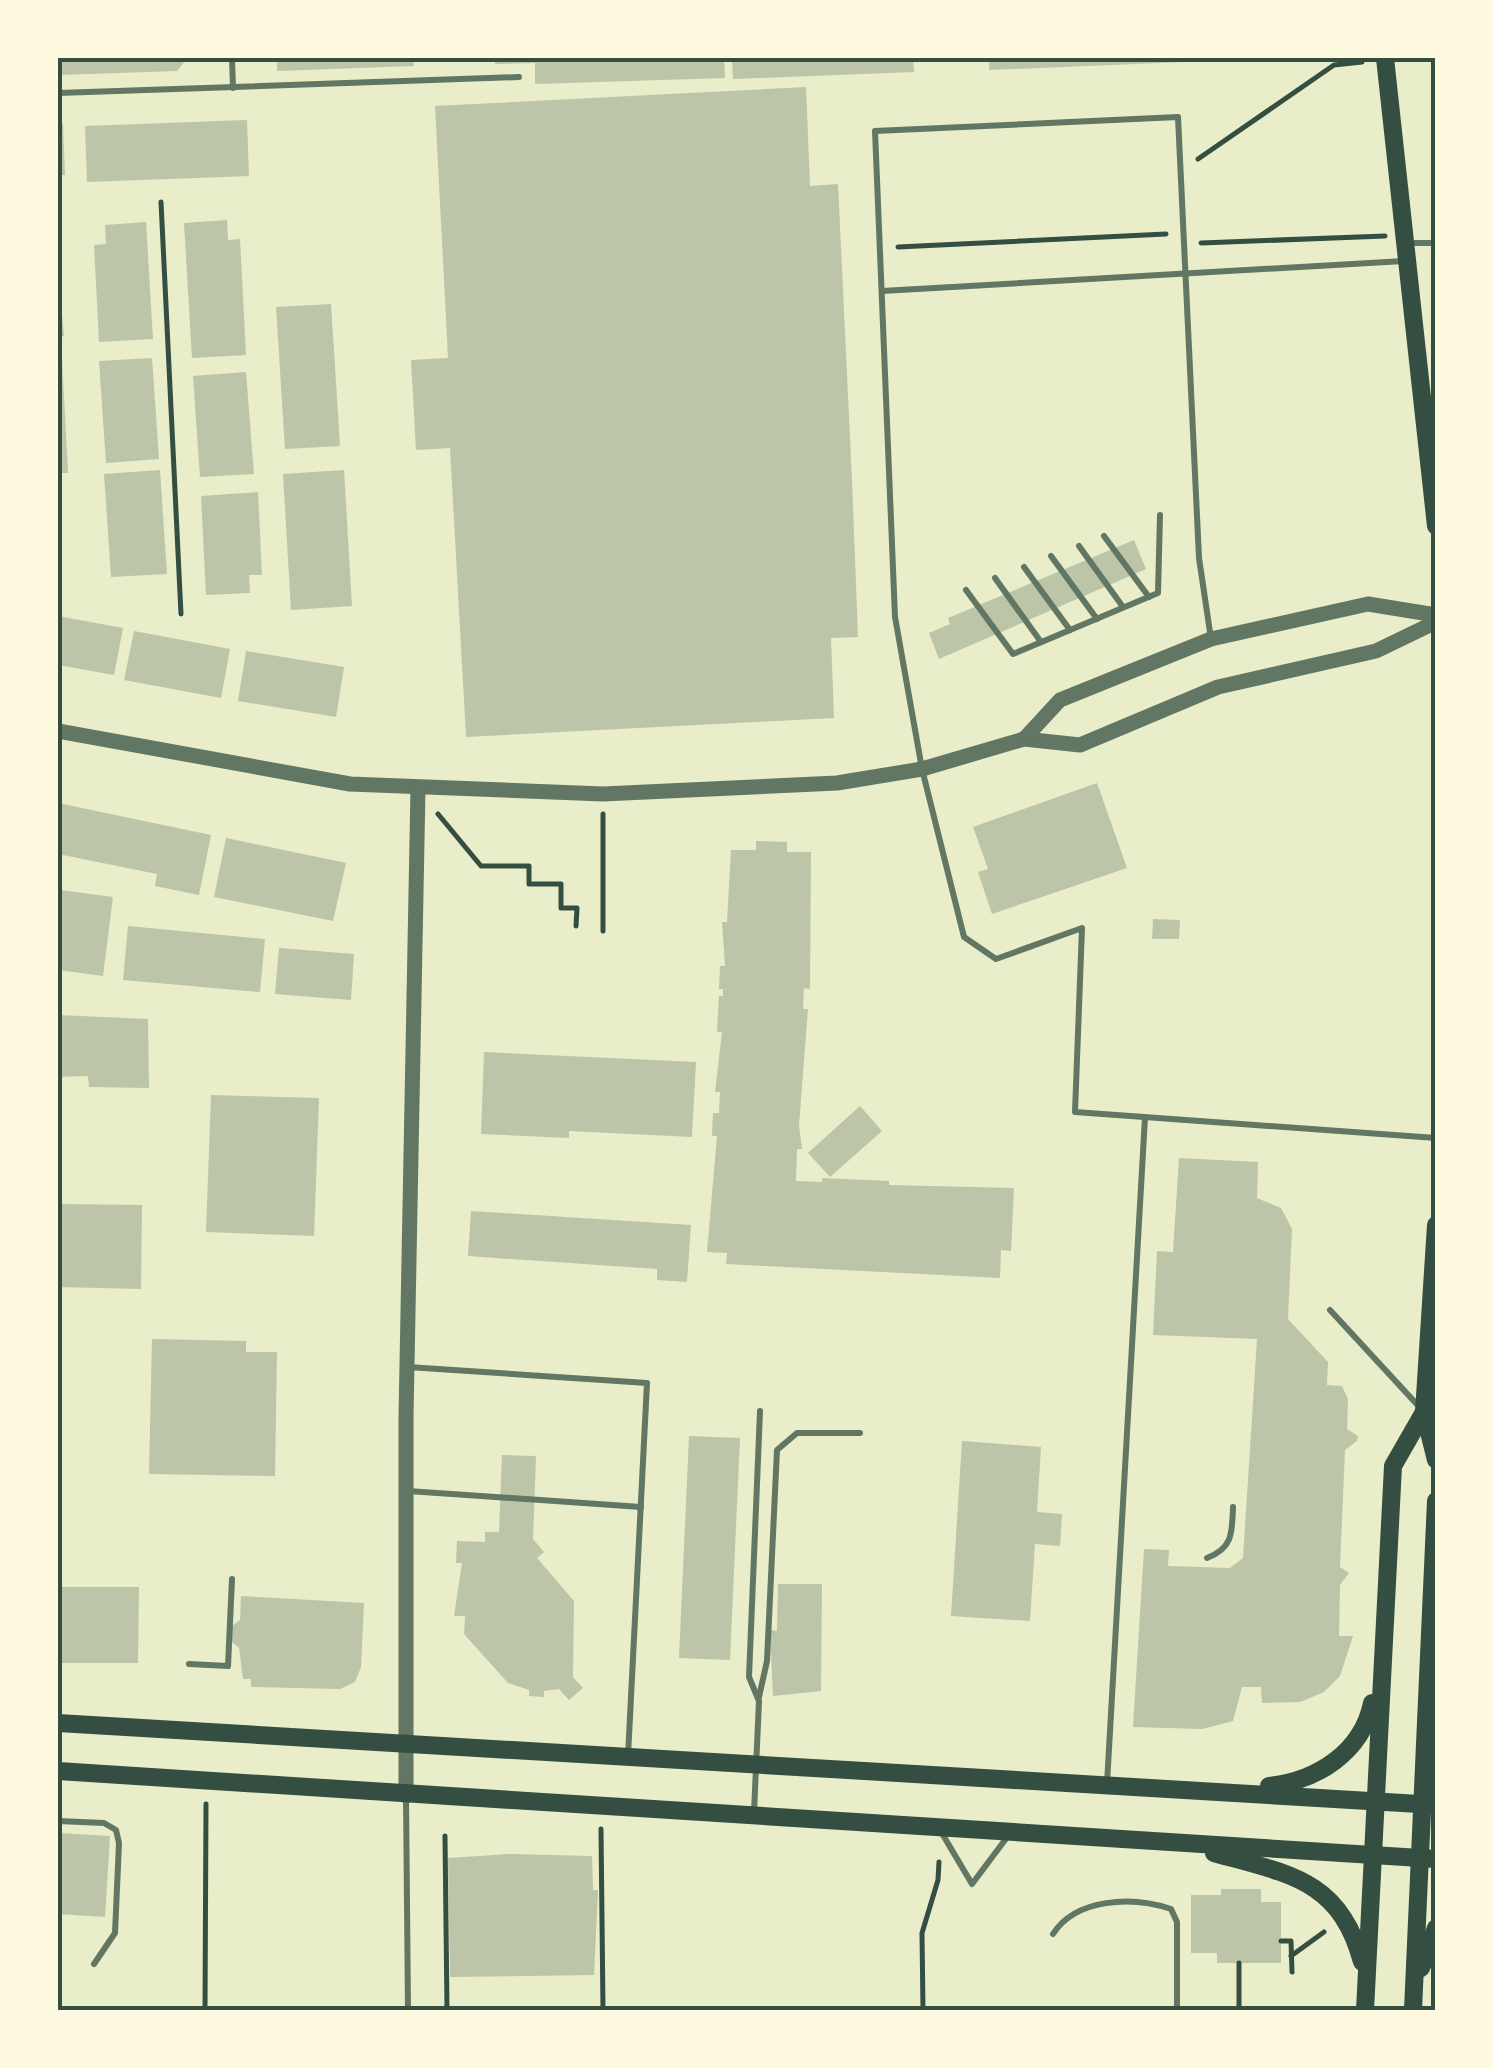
<svg xmlns="http://www.w3.org/2000/svg" width="1493" height="2068" viewBox="0 0 1493 2068" font-family="'Noto Serif',serif">
  <rect width="100%" height="100%" fill="#e9edc9"/>
  <g fill="#bcc5a7">
    <polygon points="58,58 185,58 185,61 177,71 58,75"/>
    <polygon points="277,58 413,58 414,66 277,71"/>
    <polygon points="495,58 724,58 725,78 535,84 535,63 495,64"/>
    <polygon points="732,58 913,58 914,72 733,79"/>
    <polygon points="989,58 1207,58 1207,61 989,70"/>
    <polygon points="806,87 810,186 838,184 852,480 858,637 831,638 834,718 466,737 450,448 416,450 411,360 448,358 435,106"/>
    <polygon points="247,120 249,176 87,182 85,126"/>
    <polygon points="58,124 63,124 65,175 58,175"/>
    <polygon points="227,220 228,240 240,239 246,355 192,358 184,223"/>
    <polygon points="146,222 153,339 99,342 94,245 106,244 105,225"/>
    <polygon points="58,269 64,336 58,337"/>
    <polygon points="331,304 340,446 285,449 276,307"/>
    <polygon points="62,358 68,473 58,473 58,359"/>
    <polygon points="152,358 159,459 106,463 99,361"/>
    <polygon points="246,372 254,474 200,477 193,376"/>
    <polygon points="160,470 167,574 111,577 104,474"/>
    <polygon points="344,470 352,606 291,610 283,474"/>
    <polygon points="258,492 262,575 249,575 250,593 206,595 201,496"/>
    <polygon points="1134,540 1146,569 939,659 929,633 950,624 948,618"/>
    <polygon points="58,616 123,628 114,675 58,665"/>
    <polygon points="134,631 230,649 221,698 124,680"/>
    <polygon points="246,651 344,667 336,717 238,701"/>
    <polygon points="1097,783 1127,868 992,914 978,872 988,869 973,827"/>
    <polygon points="58,803 211,835 199,895 155,886 157,874 58,854"/>
    <polygon points="226,838 346,863 333,921 214,897"/>
    <polygon points="756,841 787,842 787,852 811,852 810,989 804,988 803,1009 808,1009 799,1125 802,1149 797,1149 796,1181 822,1182 822,1178 889,1181 889,1185 1014,1188 1011,1251 1001,1250 1000,1278 726,1264 727,1253 707,1252 717,1136 712,1136 713,1113 719,1113 720,1092 715,1092 722,1032 717,1032 719,996 723,996 723,989 719,989 720,966 725,966 722,922 727,922 731,850 756,850"/>
    <polygon points="60,890 113,897 103,976 58,970"/>
    <polygon points="1153,919 1180,920 1179,939 1152,939"/>
    <polygon points="128,926 265,939 260,992 123,980"/>
    <polygon points="279,948 354,954 351,1000 275,994"/>
    <polygon points="58,1015 148,1019 149,1088 89,1087 88,1076 58,1077"/>
    <polygon points="484,1052 696,1062 692,1137 569,1131 569,1138 481,1134"/>
    <polygon points="211,1095 319,1098 314,1236 206,1232"/>
    <polygon points="860,1106 882,1131 830,1177 808,1153"/>
    <polygon points="1179,1158 1258,1162 1257,1198 1281,1208 1292,1229 1288,1319 1328,1362 1327,1385 1342,1386 1348,1399 1347,1429 1358,1436 1357,1441 1345,1450 1340,1567 1349,1573 1340,1585 1339,1636 1353,1636 1340,1676 1324,1692 1300,1702 1262,1703 1261,1687 1242,1687 1233,1721 1202,1729 1133,1727 1144,1549 1169,1550 1168,1566 1230,1568 1243,1558 1257,1339 1153,1335 1157,1251 1173,1252"/>
    <polygon points="58,1204 142,1205 141,1289 58,1287"/>
    <polygon points="471,1211 691,1225 687,1282 657,1280 657,1269 468,1256"/>
    <polygon points="152,1339 246,1341 246,1352 277,1352 275,1476 149,1474"/>
    <polygon points="689,1436 740,1438 730,1660 679,1658"/>
    <polygon points="962,1441 1041,1447 1037,1512 1062,1514 1060,1546 1035,1544 1030,1621 951,1616"/>
    <polygon points="502,1455 536,1456 533,1539 544,1552 537,1558 574,1601 573,1677 583,1688 569,1700 559,1689 544,1691 544,1697 529,1696 529,1690 508,1683 464,1634 465,1616 454,1616 462,1563 456,1563 457,1541 485,1542 485,1532 499,1532"/>
    <polygon points="778,1584 822,1584 821,1691 773,1696 770,1630 777,1631"/>
    <polygon points="58,1587 139,1587 138,1663 58,1663"/>
    <polygon points="241,1596 364,1603 361,1667 355,1682 340,1689 251,1687 251,1679 243,1679 239,1648 231,1641 232,1626 240,1620"/>
    <polygon points="58,1833 110,1836 105,1917 58,1914"/>
    <polygon points="510,1854 592,1856 593,1890 598,1890 594,1975 450,1977 448,1858"/>
    <polygon points="1221,1889 1261,1889 1261,1902 1281,1902 1281,1963 1217,1963 1217,1953 1191,1953 1191,1895 1221,1895"/>
  </g>
  <g fill="none" stroke-linecap="round" stroke-linejoin="round">
    <g stroke="#344e41" stroke-width="5">
      <polyline points="1198,159 1334,65 1362,62"/>
      <polyline points="161,202 181,614"/>
      <polyline points="1201,243 1385,236"/>
      <polyline points="898,247 1166,234"/>
      <polyline points="438,814 481,866 529,866 529,884 561,884 561,908 577,908 576,926"/>
      <polyline points="603,931 603,814"/>
      <polyline points="601,1829 603,2010"/>
      <polyline points="445,1836 447,2010"/>
      <polyline points="1281,1941 1291,1941 1292,1972"/>
      <polyline points="1291,1956 1324,1932"/>
      <polyline points="1239,1963 1239,2010"/>
      <polyline points="205,2010 206,1804"/>
      <polyline points="923,2010 922,1933 938,1880 939,1862"/>
    </g>
    <g stroke="#617663" stroke-width="6">
      <polyline points="232,58 233,88"/>
      <polyline points="58,93 519,77"/>
      <polyline points="1410,243 1436,243"/>
      <polyline points="882,291 1404,261"/>
      <polyline points="1104,536 1149,597"/>
      <polyline points="1079,546 1123,607"/>
      <polyline points="1051,556 1097,619"/>
      <polyline points="1024,567 1070,630"/>
      <polyline points="995,578 1041,642"/>
      <polyline points="966,590 1013,654 1158,593 1160,515"/>
      <polyline points="1211,639 1199,558 1178,117 875,131 895,617 922,769 964,937 996,959 1082,928 1075,1112 1436,1138"/>
      <polyline points="1330,1310 1424,1412 1436,1413"/>
      <polyline points="408,1367 647,1383 628,1756"/>
      <polyline points="408,1491 641,1507"/>
      <path d="M 1207,1558 C 1233,1548 1232,1533 1233,1507"/>
      <polyline points="189,1664 228,1666 232,1579"/>
      <polyline points="759,1697 767,1661 777,1450 797,1433 860,1433"/>
      <polyline points="1107,1784 1145,1117"/>
      <polyline points="406,1797 408,2010"/>
      <polyline points="754,1812 759,1701 749,1677 760,1411"/>
      <polyline points="58,1821 104,1823 116,1830 119,1843 115,1933 94,1964"/>
      <polyline points="940,1830 972,1884 1008,1836"/>
      <path d="M 1053,1934 C 1076,1898 1132,1896 1171,1909 L 1177,1922 L 1177,2010"/>
    </g>
    <g stroke="#617663" stroke-width="15">
      <polyline points="58,731 350,784 603,794 837,783 922,769 1024,739 1080,745 1218,687 1376,651 1436,622"/>
      <polyline points="1024,739 1060,700 1211,639 1368,604 1436,615"/>
      <polyline points="406,1796 406,1417 418,788"/>
    </g>
    <g stroke="#344e41" stroke-width="18">
      <polyline points="1385,58 1436,526"/>
      <polyline points="1436,1225 1424,1412 1436,1460"/>
      <polyline points="58,1723 1436,1805"/>
      <polyline points="58,1771 1436,1859"/>
      <path d="M 1269,1786 C 1317,1781 1362,1752 1372,1703"/>
      <path d="M 1214,1853 C 1288,1874 1340,1879 1362,1962"/>
      <polyline points="1421,1968 1436,1928"/>
      <polyline points="1365,2010 1393,1466 1424,1412"/>
      <polyline points="1413,2010 1436,1501"/>
    </g>
  </g>
  <rect width="1493" height="2068" fill="none" stroke="#fefae0" stroke-width="120"/>
  <rect x="60" y="60" width="1373" height="1948" fill="none" stroke="#344e41" stroke-width="4"/>
</svg>
